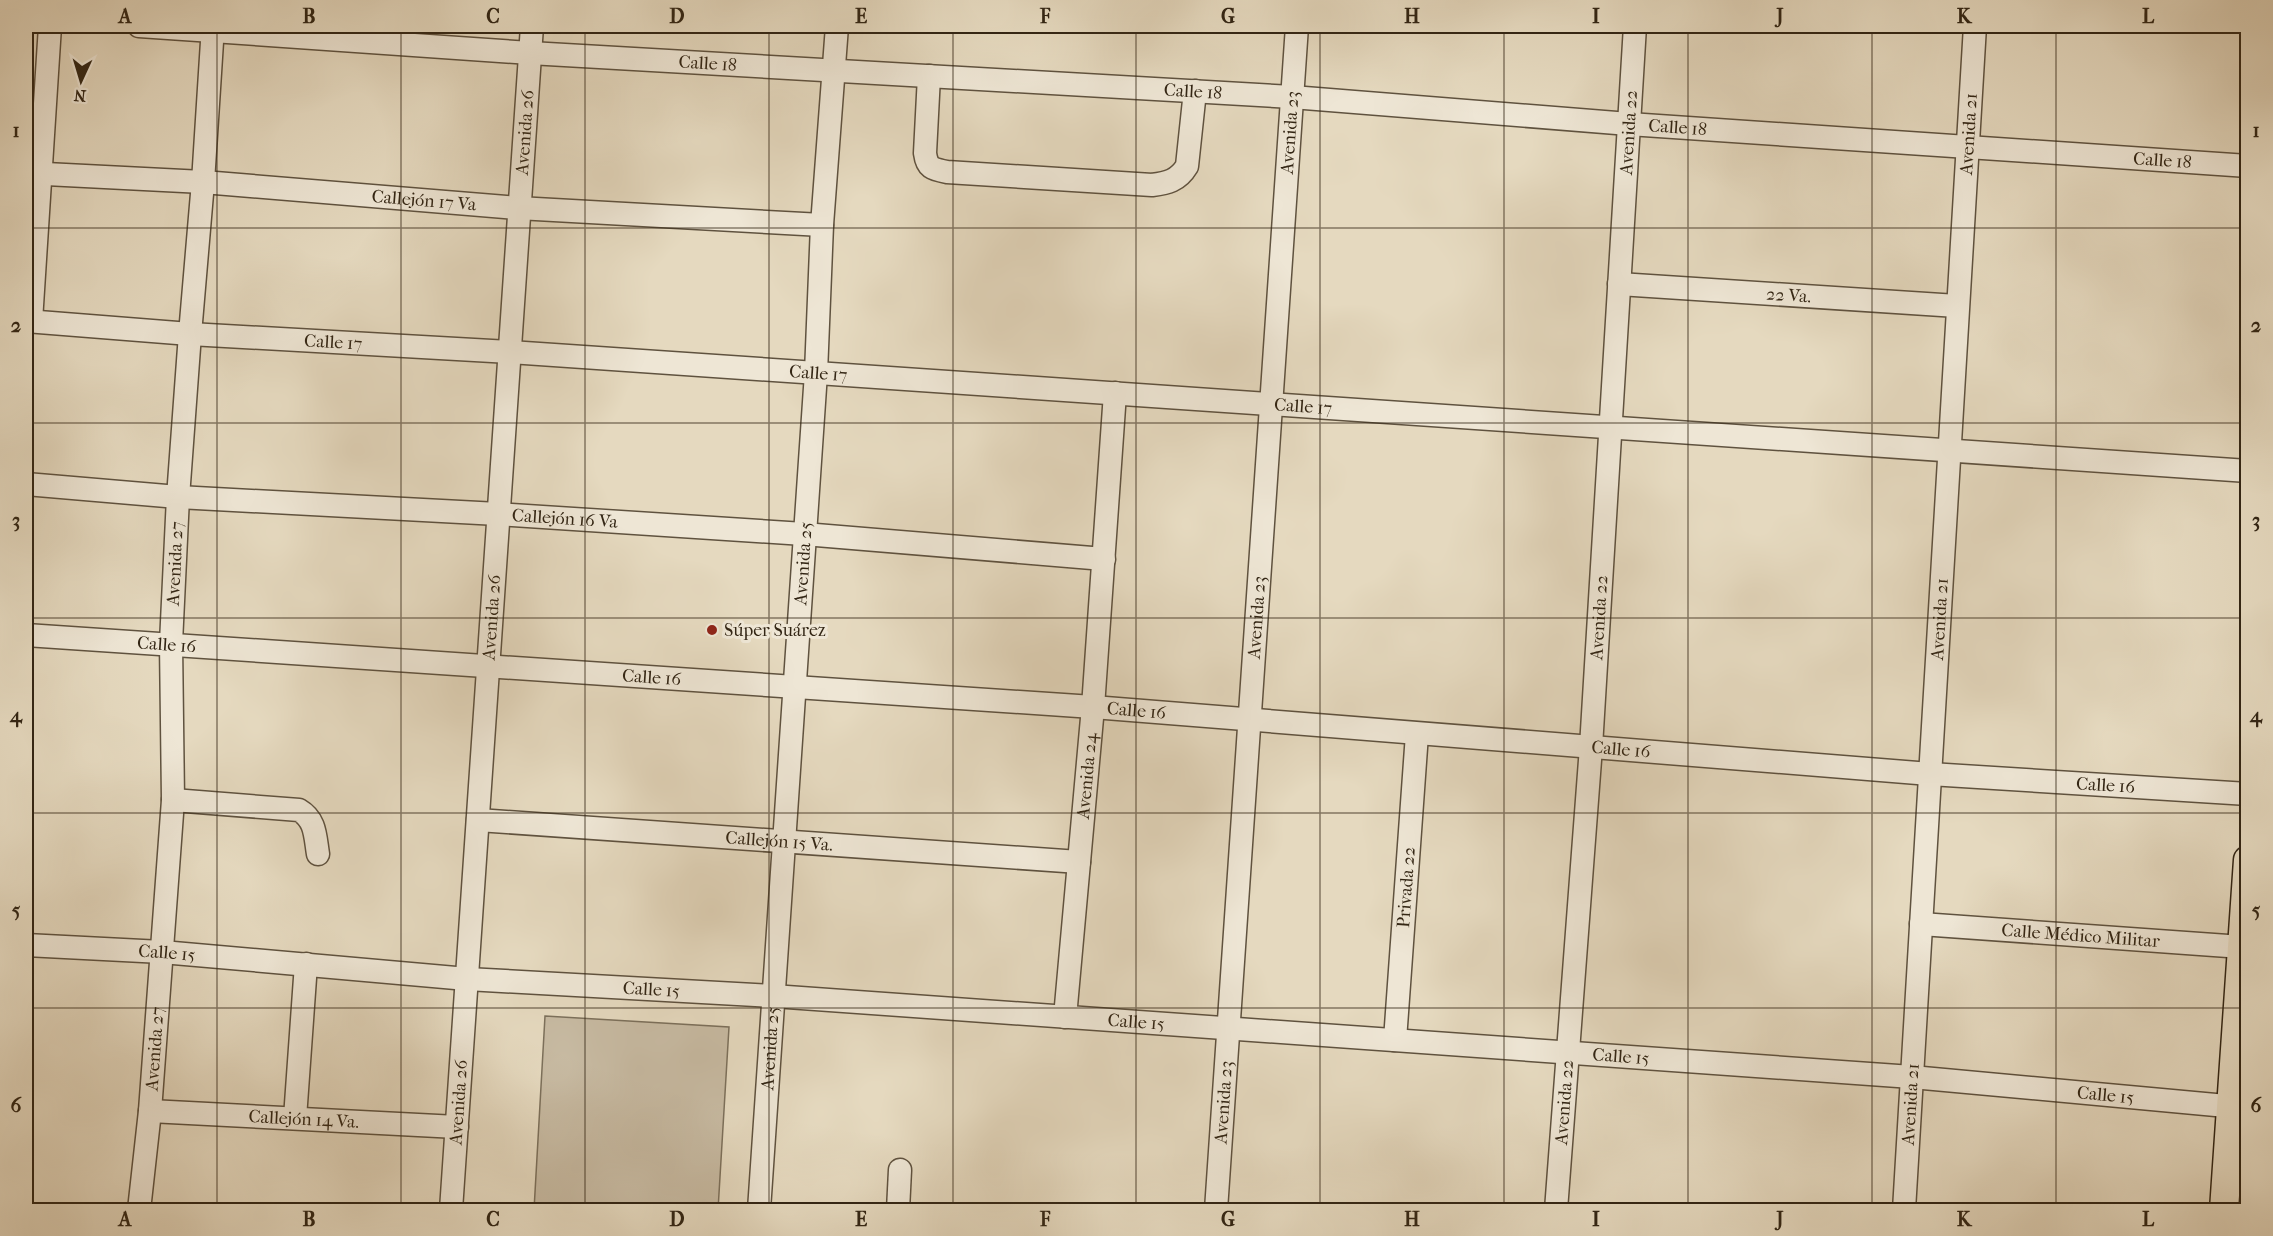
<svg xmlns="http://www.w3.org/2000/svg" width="2273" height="1236" viewBox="0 0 2273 1236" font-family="'IM FELL French Canon',serif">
  <rect width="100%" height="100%" fill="#e5d9bf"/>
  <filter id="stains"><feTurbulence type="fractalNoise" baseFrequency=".00333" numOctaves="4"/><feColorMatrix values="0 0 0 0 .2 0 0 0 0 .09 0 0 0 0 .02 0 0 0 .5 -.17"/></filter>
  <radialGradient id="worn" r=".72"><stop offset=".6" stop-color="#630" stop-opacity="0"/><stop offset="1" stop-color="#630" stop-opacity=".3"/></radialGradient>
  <polygon fill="#c7baa2" stroke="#7c705b" stroke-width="1.5" points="545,1016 729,1027 718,1210 534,1210"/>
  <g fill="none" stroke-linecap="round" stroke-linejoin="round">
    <defs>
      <g id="minor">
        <path id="s1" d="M 139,26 L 530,53 L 1292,97 L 1629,124 L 2248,166"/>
        <path d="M 929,76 L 925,153 C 927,168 932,169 947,172 L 1152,185 C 1167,183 1178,181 1187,166 L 1195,91"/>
        <path id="s2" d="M 26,173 L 203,182 L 518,208 L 822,225"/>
        <path id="s3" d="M 1619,284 L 1957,306"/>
        <path id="s4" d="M 26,321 L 190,334 L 510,352 L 2248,471"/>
        <polyline points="31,321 50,26"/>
        <path id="s5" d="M 26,484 L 178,497 L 498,514 L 804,534 L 1104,559"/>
        <path id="s6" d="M 26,635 L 1093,707 L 1930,774 L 2248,794"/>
        <path d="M 173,800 L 299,810 C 316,820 315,836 318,854"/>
        <path id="s7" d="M 478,820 L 1079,862"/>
        <path id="s8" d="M 1921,924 L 2242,947"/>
        <path id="s9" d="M 26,945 L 162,952 L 467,979 L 773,996 L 1912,1077 L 2248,1108"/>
        <path id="s10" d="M 1065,1017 L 1093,707 L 1115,393"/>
        <path id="s11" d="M 1395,1040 L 1417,734"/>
        <path id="s12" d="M 150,1111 L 457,1127"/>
        <polyline points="295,1118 306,964"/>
        <path id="s13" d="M 139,1210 L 150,1111 L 173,800 L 171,643 L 178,497 L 190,334 L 203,182 L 213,26"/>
        <path id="s14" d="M 451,1210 L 532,26"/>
        <path id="s15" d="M 759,1210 L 816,373 L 822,225 L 837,26"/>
        <polyline points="898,1210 900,1170"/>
        <path id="s16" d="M 1216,1210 L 1297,26"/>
        <path id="s17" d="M 1556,1210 L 1591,747 L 1635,26"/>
        <path id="s18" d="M 1904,1210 L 1975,26"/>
      </g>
      <polyline id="major" points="2224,1210 2248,860"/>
    </defs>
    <use href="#minor" stroke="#5f523f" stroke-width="25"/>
    <use href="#major" stroke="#322514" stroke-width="31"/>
    <use href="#minor" stroke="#eee6d5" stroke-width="22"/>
    <use href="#major" stroke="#e5d9bf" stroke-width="28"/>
  </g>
  <path fill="none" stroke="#322514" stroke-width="1.5" stroke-opacity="0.55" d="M 217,26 L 217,1210M 401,26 L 401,1210M 585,26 L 585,1210M 769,26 L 769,1210M 953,26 L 953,1210M 1136,26 L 1136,1210M 1320,26 L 1320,1210M 1504,26 L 1504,1210M 1688,26 L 1688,1210M 1872,26 L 1872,1210M 2056,26 L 2056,1210M 26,228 L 2248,228M 26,423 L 2248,423M 26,618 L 2248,618M 26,813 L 2248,813M 26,1008 L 2248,1008"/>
  <circle fill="#8f2418" stroke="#eee6d5" stroke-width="2" cx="712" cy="630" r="6"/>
  <g text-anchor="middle" stroke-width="6" stroke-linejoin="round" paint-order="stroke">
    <g font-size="18" fill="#322514" stroke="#eee6d5">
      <text dy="6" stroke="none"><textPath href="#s1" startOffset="570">Calle 18</textPath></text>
      <text dy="6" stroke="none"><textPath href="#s1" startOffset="1056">Calle 18</textPath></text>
      <text dy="6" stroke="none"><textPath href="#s1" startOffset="1542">Calle 18</textPath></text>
      <text dy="6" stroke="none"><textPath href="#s14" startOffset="1080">Avenida 26</textPath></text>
      <text dy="6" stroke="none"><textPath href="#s16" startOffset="1080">Avenida 23</textPath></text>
      <text dy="6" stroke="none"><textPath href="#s17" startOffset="1080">Avenida 22</textPath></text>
      <text dy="6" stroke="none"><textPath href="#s18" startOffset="1078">Avenida 21</textPath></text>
      <text dy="6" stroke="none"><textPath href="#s1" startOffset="2028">Calle 18</textPath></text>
      <text dy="6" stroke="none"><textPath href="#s2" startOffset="399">Callejón 17 Va</textPath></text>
      <text dy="6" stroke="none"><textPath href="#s3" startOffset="170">22 Va.</textPath></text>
      <text dy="6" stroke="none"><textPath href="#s4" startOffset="308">Calle 17</textPath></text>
      <text dy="6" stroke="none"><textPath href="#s4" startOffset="794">Calle 17</textPath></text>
      <text dy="6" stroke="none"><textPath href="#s4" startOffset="1280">Calle 17</textPath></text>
      <text dy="6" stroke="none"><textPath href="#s5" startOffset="540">Callejón 16 Va</textPath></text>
      <text dy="6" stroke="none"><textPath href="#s13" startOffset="648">Avenida 27</textPath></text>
      <text dy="6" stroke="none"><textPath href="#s15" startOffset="648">Avenida 25</textPath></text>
      <text dy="6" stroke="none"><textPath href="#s14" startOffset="594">Avenida 26</textPath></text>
      <text dy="6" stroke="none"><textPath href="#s16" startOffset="594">Avenida 23</textPath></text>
      <text dy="6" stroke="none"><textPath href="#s17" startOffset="594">Avenida 22</textPath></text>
      <text dy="6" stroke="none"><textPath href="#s18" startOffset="592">Avenida 21</textPath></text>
      <text dy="6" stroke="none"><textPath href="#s6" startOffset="141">Calle 16</textPath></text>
      <text dy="6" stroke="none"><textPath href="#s6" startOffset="627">Calle 16</textPath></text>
      <text dy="6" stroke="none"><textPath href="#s6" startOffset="1113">Calle 16</textPath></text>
      <text dy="6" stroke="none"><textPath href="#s6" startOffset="1599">Calle 16</textPath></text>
      <text dy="6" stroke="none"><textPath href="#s10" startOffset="242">Avenida 24</textPath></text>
      <text dy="6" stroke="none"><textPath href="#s6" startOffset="2085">Calle 16</textPath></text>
      <text dy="6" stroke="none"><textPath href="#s7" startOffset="302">Callejón 15 Va.</textPath></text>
      <text dy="6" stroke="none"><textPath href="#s11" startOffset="153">Privada 22</textPath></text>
      <text dy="6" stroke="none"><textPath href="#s8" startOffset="160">Calle Médico Militar</textPath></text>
      <text dy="6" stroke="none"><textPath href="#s9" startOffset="141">Calle 15</textPath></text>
      <text dy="6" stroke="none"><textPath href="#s9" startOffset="627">Calle 15</textPath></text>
      <text dy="6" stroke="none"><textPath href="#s9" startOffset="1113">Calle 15</textPath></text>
      <text dy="6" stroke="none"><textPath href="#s13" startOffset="162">Avenida 27</textPath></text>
      <text dy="6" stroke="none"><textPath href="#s15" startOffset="162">Avenida 25</textPath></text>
      <text dy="6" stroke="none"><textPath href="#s9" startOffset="1599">Calle 15</textPath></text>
      <text dy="6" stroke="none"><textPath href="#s9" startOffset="2085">Calle 15</textPath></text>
      <text dy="6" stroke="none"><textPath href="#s14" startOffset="108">Avenida 26</textPath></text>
      <text dy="6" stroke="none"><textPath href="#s16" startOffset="108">Avenida 23</textPath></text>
      <text dy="6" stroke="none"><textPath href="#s17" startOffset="108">Avenida 22</textPath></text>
      <text dy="6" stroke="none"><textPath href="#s18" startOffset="106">Avenida 21</textPath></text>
      <text dy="6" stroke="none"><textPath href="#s12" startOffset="154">Callejón 14 Va.</textPath></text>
    </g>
    <g font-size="18" fill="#322514" stroke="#eee6d5" text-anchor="start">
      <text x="724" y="636">Súper Suárez</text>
    </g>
  </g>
  <rect width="2273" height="1236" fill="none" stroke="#e5d9bf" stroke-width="66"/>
  <g transform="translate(81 81) rotate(184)" stroke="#eee6d5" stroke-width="4.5" paint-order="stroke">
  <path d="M0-4.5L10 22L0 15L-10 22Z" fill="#322514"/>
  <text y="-9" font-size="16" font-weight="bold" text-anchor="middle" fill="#322514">N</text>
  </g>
  <rect x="33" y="33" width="2207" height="1170" fill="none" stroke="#322514" stroke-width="2"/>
  <g font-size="20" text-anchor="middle" font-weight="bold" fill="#322514">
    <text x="125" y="23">A</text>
    <text x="309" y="23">B</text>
    <text x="493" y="23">C</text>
    <text x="677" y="23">D</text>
    <text x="861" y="23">E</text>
    <text x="1045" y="23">F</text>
    <text x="1228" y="23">G</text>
    <text x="1412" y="23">H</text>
    <text x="1596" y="23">I</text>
    <text x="1780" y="23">J</text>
    <text x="1964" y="23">K</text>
    <text x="2148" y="23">L</text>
    <text x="16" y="137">1</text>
    <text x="2256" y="137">1</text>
    <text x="16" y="332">2</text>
    <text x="2256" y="332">2</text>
    <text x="16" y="527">3</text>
    <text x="2256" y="527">3</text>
    <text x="16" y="722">4</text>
    <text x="2256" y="722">4</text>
    <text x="16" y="917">5</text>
    <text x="2256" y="917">5</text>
    <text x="16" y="1112">6</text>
    <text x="2256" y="1112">6</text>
    <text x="125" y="1226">A</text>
    <text x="309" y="1226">B</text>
    <text x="493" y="1226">C</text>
    <text x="677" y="1226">D</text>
    <text x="861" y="1226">E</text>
    <text x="1045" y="1226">F</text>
    <text x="1228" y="1226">G</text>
    <text x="1412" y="1226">H</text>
    <text x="1596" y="1226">I</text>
    <text x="1780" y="1226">J</text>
    <text x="1964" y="1226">K</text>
    <text x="2148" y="1226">L</text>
  </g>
  <rect width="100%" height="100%" filter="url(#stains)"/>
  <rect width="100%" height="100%" fill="url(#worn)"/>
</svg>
